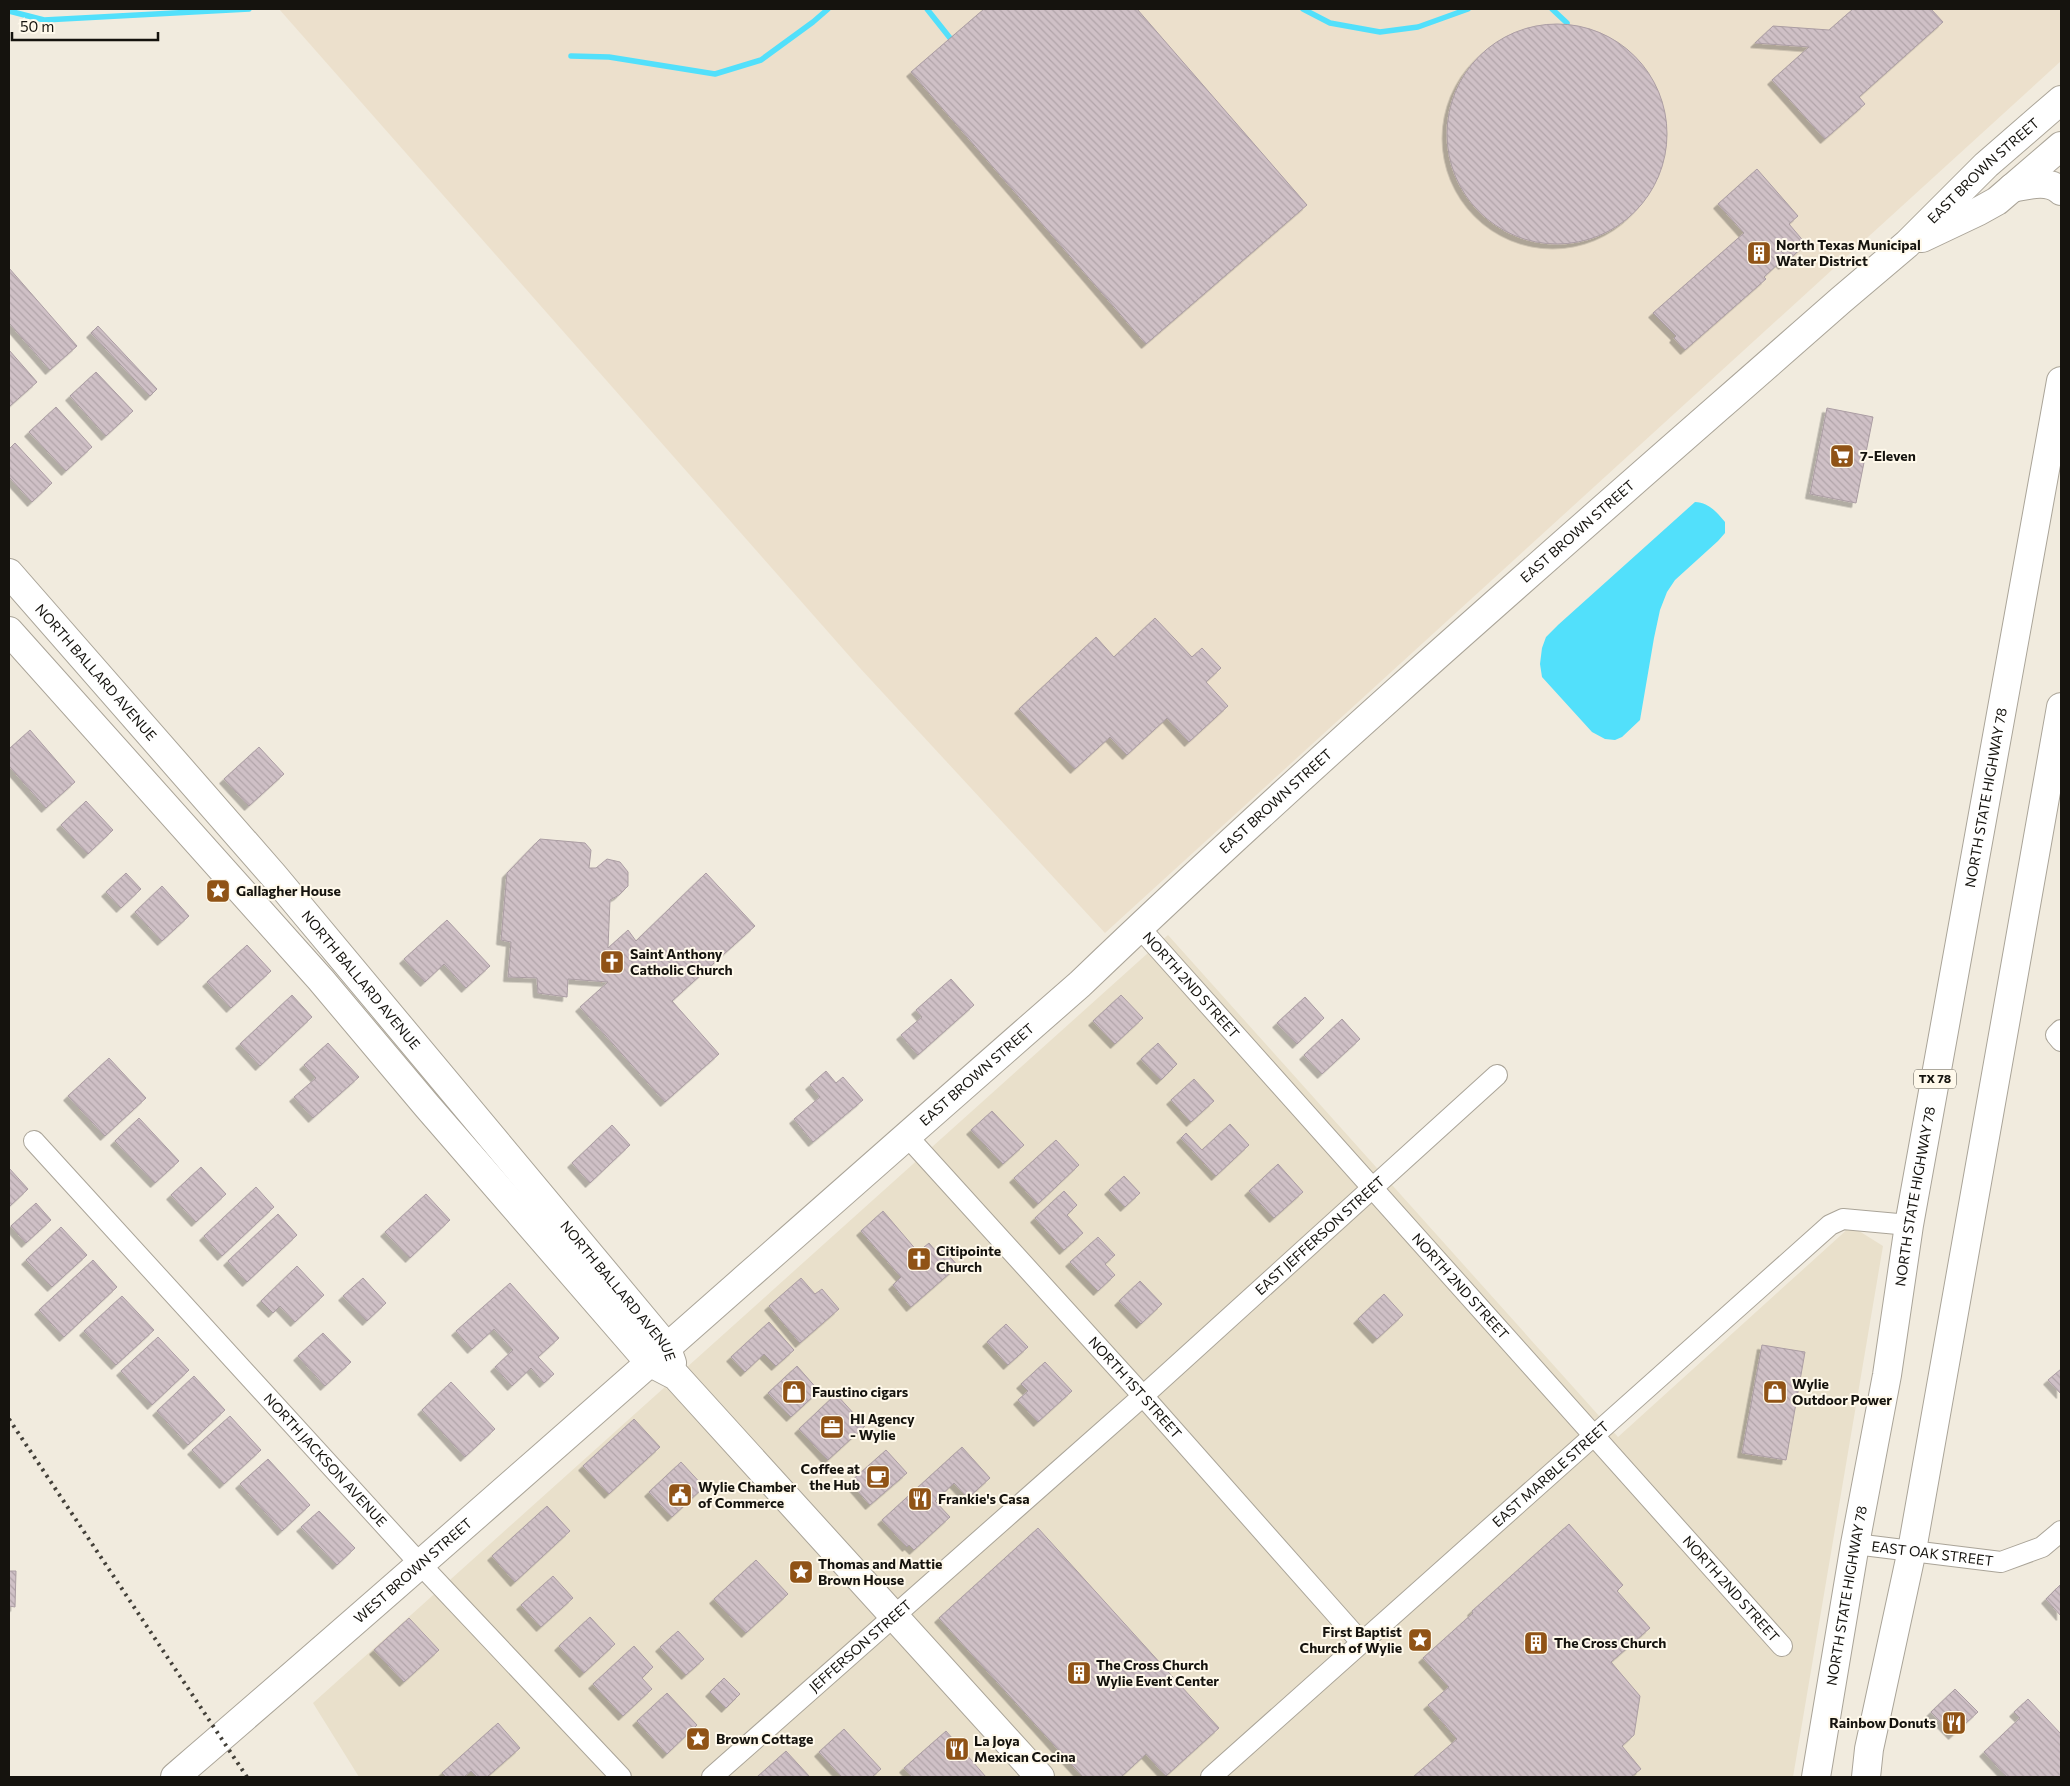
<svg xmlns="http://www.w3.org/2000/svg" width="2070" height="1786" viewBox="0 0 2070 1786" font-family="Commissioner,sans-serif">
  <defs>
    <pattern id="building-back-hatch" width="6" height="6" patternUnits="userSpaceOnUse" patternTransform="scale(1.25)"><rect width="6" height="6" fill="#cfc0c6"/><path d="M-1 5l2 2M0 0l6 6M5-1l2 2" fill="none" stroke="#b1a4a9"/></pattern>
    <filter id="shadow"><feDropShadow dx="-4.5" dy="4.5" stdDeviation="0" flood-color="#0004"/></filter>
  </defs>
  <rect width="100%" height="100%" fill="#f1ebde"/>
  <polygon fill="#e9e0cb" points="1168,935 1618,1437 1851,1226 1883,1246 1793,1777 359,1777 313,1703"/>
  <polygon fill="#ece0cc" points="279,9 2061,9 2061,61 1105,933 859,667"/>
  <path fill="#52e0fb" d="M 1695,502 C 1709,503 1716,511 1725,522 L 1725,533 L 1718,541 L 1675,580 L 1667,592 L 1660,610 L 1654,638 L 1640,720 L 1622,737 L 1615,740 L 1605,739 L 1592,732 L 1542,677 L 1540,664 L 1542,648 L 1546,637 L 1558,625 Z"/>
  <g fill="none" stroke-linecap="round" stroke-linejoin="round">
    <g stroke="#52e0fb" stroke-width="5.5">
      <polyline points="927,9 950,38"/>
      <polyline points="1303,9 1330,23 1380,32 1418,27 1468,9"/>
      <polyline points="1552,9 1567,23"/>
      <polyline points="9,11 44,20 249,9"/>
      <polyline points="571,56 609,57 715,74 761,60 813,22 828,9"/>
    </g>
  </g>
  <g fill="url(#building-back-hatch)" stroke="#ab9da3" filter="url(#shadow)">
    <polygon points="984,9 1137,9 1307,205 1146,344 911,72"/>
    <polygon points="1853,9 1931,9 1943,22 1859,97 1865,104 1825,139 1772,80 1809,47 1755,43 1773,26 1829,30"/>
    <circle cx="1557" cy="134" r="110"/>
    <polygon points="1757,169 1798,216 1789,224 1806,244 1783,265 1780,262 1764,277 1766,279 1685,350 1674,338 1676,336 1653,313 1744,233 1718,204"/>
    <polygon points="9,268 77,346 50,370 9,323"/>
    <polygon points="98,326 157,389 150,396 91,333"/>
    <polygon points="9,350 37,382 10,406 9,404"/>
    <polygon points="96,372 133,411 106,436 70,396"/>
    <polygon points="56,407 92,447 66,471 29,432"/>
    <polygon points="1827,408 1873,417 1856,503 1810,494"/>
    <polygon points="15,443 52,483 32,502 9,477 9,449"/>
    <polygon points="1155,618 1192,657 1202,648 1221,668 1206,682 1228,706 1189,742 1167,718 1127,755 1110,737 1075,769 1019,709 1096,637 1114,657"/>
    <polygon points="30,730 75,782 46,808 9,766 9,749"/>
    <polygon points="259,747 284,774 249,806 224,779"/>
    <polygon points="86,801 113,830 88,854 61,825"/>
    <polygon points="540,839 585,843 591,850 589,868 596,868 607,859 620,862 628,872 628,886 619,895 610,900 608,948 628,930 636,941 706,873 755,926 672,1001 719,1054 665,1102 580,1007 608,982 568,979 567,997 538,993 537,978 508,977 511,942 501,940 507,873"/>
    <polygon points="126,873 141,889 121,908 106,892"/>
    <polygon points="162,886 189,916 162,941 135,912"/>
    <polygon points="447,920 490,966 466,988 444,964 425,982 404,959"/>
    <polygon points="247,945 271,971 231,1008 207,982"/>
    <polygon points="951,979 974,1005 918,1055 901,1035 922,1017 916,1010"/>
    <polygon points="292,995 312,1017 260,1066 240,1044"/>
    <polygon points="1121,995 1143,1018 1115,1044 1093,1021"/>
    <polygon points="1305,997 1324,1018 1297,1044 1277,1023"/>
    <polygon points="1342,1019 1360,1039 1322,1074 1304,1055"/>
    <polygon points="328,1043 359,1077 313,1118 294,1097 316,1078 304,1065"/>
    <polygon points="1158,1043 1177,1064 1161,1080 1141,1059"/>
    <polygon points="109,1058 146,1098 105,1136 68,1096"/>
    <polygon points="826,1071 836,1083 843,1077 863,1100 813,1142 794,1119 820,1097 810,1085"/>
    <polygon points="1194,1079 1214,1101 1191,1122 1171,1100"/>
    <polygon points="992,1111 1024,1145 1003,1164 971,1130"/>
    <polygon points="139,1118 179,1161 155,1183 115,1141"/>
    <polygon points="1230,1124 1249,1145 1216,1176 1181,1138 1186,1133 1202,1150"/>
    <polygon points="612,1125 630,1145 590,1183 572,1163"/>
    <polygon points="1056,1140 1079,1165 1038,1204 1014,1178"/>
    <polygon points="1278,1164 1303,1192 1274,1218 1249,1191"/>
    <polygon points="201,1167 226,1194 196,1222 171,1195"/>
    <polygon points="9,1168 28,1189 9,1207"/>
    <polygon points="1124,1176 1140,1193 1125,1207 1109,1190"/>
    <polygon points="256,1187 274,1207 222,1256 204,1236"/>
    <polygon points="1064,1191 1077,1205 1067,1215 1083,1233 1064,1250 1035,1218"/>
    <polygon points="426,1194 450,1220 410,1258 385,1232"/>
    <polygon points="36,1203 51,1220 26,1243 11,1226"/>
    <polygon points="883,1211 918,1252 929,1243 935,1250 940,1245 958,1266 911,1307 893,1285 901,1277 861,1231"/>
    <polygon points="278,1214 297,1235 247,1282 228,1261"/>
    <polygon points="61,1227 87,1255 52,1287 26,1260"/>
    <polygon points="1098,1237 1115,1255 1105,1264 1115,1275 1098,1291 1070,1262"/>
    <polygon points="93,1260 117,1287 64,1337 39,1310"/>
    <polygon points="297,1266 324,1295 295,1322 280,1306 273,1313 261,1301"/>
    <polygon points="363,1278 386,1303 367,1321 343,1296"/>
    <polygon points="801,1278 815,1294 822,1289 839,1309 800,1343 769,1306"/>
    <polygon points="1140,1281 1162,1304 1141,1324 1119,1301"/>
    <polygon points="510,1283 559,1338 538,1357 554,1374 544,1383 531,1368 512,1386 495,1367 513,1350 494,1329 472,1349 456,1331"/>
    <polygon points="1384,1294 1403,1315 1377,1339 1358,1319"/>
    <polygon points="122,1296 154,1330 116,1365 84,1331"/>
    <polygon points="769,1322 794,1350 776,1366 764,1354 745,1372 731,1357"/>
    <polygon points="1006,1324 1028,1347 1008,1365 987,1342"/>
    <polygon points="323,1333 351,1362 325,1386 298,1356"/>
    <polygon points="158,1337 189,1370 152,1405 121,1371"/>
    <polygon points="1762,1345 1805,1352 1786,1460 1742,1453"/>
    <polygon points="1045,1362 1072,1391 1038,1422 1018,1400 1028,1391 1021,1384"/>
    <polygon points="797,1366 819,1391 791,1417 768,1393"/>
    <polygon points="2061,1369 2061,1394 2048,1380"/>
    <polygon points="194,1376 225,1410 188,1445 157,1411"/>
    <polygon points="451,1382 495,1429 465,1457 422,1410"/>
    <polygon points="836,1394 865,1426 828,1460 799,1429"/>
    <polygon points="230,1416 261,1450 224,1484 192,1450"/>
    <polygon points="634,1419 660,1447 609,1494 583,1466"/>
    <polygon points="962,1447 990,1478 968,1498 954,1483 935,1501 950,1517 914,1550 909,1545 907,1547 882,1520"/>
    <polygon points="886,1450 907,1473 870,1505 850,1482"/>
    <polygon points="268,1459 310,1505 282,1531 240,1484"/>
    <polygon points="681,1462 704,1487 672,1517 649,1492"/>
    <polygon points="547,1506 570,1531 515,1582 492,1556"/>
    <polygon points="319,1511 355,1548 337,1565 301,1527"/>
    <polygon points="1569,1524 1623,1585 1617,1591 1650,1628 1611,1662 1640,1696 1634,1735 1622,1746 1641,1769 1631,1777 1413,1777 1457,1739 1428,1705 1449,1687 1423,1658 1473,1613 1472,1611"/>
    <polygon points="1038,1528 1219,1728 1166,1776 1146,1754 1121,1777 1083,1777 939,1618"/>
    <polygon points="756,1560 788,1594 746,1633 714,1599"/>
    <polygon points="9,1571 16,1571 15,1607 9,1606"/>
    <polygon points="553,1576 573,1598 541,1627 521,1605"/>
    <polygon points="2061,1584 2061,1616 2046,1599"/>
    <polygon points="590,1617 615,1644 584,1673 559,1646"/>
    <polygon points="409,1618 439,1650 404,1682 374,1650"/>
    <polygon points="678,1631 704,1659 686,1675 660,1647"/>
    <polygon points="634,1646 653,1667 642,1678 652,1689 623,1716 593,1684"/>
    <polygon points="724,1678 740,1694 726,1708 710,1692"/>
    <polygon points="1955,1689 1978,1712 1953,1735 1931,1712"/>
    <polygon points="667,1693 697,1725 667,1754 637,1721"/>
    <polygon points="2028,1699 2061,1734 2061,1777 2007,1777 1984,1752 2020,1718 2014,1712"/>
    <polygon points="498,1723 520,1748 487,1777 477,1777 471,1771 464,1777 446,1777 442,1773"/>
    <polygon points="844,1729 881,1769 872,1777 842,1777 819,1752"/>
    <polygon points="946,1731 986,1777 912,1777 904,1768"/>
    <polygon points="786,1751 810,1777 757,1777"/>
  </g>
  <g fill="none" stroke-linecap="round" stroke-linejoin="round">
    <defs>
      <g id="street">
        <path id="s1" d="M 1139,927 L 1782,1646"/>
        <polyline points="2061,1030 2056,1035 2061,1041"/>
        <path id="s2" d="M 906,1135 L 1143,1396 L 1361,1642"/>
        <path id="s3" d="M 34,1141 L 421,1565 L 621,1777"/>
        <path id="s4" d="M 1855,1544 L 2001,1562 L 2042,1547 L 2061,1531"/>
        <path id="s5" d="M 712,1777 L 1143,1396 L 1497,1075"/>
        <path id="s6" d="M 1211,1777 L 1830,1225 L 1843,1219 L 1909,1225"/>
      </g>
      <g id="secondary">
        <polyline points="1922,238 1979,211 1997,201 2061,146"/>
        <path id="s7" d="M 9,573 L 274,876 L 666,1346 L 672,1363"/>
        <polyline points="9,631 321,980 427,1106 649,1362 676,1376 1040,1777"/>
        <path id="s8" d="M 175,1777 C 479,1516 778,1248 1080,984 C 1326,748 1585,525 1841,300 L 1907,244 L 1986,165 L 2061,100"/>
      </g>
      <g id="primary">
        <path d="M 2012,188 C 2028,185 2048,179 2061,191"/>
        <path id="s9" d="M 1816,1777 L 1855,1544 L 1887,1375 L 1909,1225 L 2061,381"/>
        <polyline points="1866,1777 1869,1749 1912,1550 2061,707"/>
      </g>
    </defs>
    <use href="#street" stroke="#aaa498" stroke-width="22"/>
    <use href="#secondary" stroke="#aaa498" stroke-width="30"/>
    <use href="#primary" stroke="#aaa498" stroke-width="30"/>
    <use href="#street" stroke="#fff" stroke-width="20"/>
    <use href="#secondary" stroke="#fff" stroke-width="28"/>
    <use href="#primary" stroke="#fff" stroke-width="28"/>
    <polyline stroke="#434039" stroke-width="4" stroke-dasharray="2.5 5" stroke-linecap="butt" points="9,1419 247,1777"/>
  </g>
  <defs>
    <symbol id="building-square" viewBox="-11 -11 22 22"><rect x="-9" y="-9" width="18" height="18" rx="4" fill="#905316" stroke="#fff9eb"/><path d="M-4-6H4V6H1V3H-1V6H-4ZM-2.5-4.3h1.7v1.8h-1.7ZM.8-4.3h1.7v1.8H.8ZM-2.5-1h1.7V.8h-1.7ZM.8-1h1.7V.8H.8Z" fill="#fff"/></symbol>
    <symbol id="supermarket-square" viewBox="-11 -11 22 22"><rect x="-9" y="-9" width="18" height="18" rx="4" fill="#905316" stroke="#fff9eb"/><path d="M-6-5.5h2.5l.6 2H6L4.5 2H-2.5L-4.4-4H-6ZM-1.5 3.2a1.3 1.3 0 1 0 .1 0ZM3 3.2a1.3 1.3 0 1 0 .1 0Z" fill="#fff"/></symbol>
    <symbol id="sight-square" viewBox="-11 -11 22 22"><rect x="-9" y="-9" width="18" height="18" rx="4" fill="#905316" stroke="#fff9eb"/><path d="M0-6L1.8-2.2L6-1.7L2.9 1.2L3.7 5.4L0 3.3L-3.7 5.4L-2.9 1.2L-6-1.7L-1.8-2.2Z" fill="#fff"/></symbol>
    <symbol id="church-square" viewBox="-11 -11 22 22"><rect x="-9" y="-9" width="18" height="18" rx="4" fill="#905316" stroke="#fff9eb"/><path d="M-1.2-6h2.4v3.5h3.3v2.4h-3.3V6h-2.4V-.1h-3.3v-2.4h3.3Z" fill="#fff"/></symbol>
    <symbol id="shop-square" viewBox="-11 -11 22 22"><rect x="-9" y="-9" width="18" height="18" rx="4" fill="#905316" stroke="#fff9eb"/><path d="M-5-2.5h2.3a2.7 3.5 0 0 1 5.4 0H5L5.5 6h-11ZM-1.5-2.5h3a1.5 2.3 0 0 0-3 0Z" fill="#fff"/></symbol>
    <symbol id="office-square" viewBox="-11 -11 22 22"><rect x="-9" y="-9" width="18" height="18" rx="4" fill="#905316" stroke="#fff9eb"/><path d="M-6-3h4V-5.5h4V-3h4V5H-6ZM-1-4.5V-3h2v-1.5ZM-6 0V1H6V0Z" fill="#fff"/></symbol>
    <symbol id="cafe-square" viewBox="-11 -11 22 22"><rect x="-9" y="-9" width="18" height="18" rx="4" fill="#905316" stroke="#fff9eb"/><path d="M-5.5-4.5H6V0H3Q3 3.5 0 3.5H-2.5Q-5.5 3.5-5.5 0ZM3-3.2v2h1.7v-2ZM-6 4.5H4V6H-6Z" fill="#fff"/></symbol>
    <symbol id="civic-square" viewBox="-11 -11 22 22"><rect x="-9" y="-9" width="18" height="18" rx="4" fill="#905316" stroke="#fff9eb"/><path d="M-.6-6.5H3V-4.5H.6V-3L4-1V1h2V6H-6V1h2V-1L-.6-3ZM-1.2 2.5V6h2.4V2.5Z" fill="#fff"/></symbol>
    <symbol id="restaurant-square" viewBox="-11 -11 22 22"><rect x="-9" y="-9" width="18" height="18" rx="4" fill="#905316" stroke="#fff9eb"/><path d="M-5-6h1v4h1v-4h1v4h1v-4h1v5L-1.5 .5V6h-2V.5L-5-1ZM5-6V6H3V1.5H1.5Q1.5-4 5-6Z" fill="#fff"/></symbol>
  </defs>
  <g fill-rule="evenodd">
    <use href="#building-square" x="1745" y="239" width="28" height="28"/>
    <use href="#supermarket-square" x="1828" y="442" width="28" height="28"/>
    <use href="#sight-square" x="204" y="877" width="28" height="28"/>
    <use href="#church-square" x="598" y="948" width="28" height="28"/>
    <use href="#church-square" x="905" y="1245" width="28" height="28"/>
    <use href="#shop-square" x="780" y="1378" width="28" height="28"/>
    <use href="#shop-square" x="1761" y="1378" width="28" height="28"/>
    <use href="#office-square" x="818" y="1413" width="28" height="28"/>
    <use href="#cafe-square" x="864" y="1463" width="28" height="28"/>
    <use href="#civic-square" x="666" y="1481" width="28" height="28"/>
    <use href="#restaurant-square" x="906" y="1485" width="28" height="28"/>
    <use href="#sight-square" x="787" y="1558" width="28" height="28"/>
    <use href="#sight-square" x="1406" y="1626" width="28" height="28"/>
    <use href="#building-square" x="1522" y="1629" width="28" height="28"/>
    <use href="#building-square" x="1065" y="1659" width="28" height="28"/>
    <use href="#restaurant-square" x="1940" y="1709" width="28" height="28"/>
    <use href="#sight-square" x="684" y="1725" width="28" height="28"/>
    <use href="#restaurant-square" x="943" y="1735" width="28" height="28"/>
  </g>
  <g text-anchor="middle" stroke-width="4" stroke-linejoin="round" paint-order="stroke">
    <rect fill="#fff9eb" stroke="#5b5850" stroke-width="1" x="1914" y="1069.5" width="42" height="19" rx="4"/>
    <g font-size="12" font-weight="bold" fill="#15130e">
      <text x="1935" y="1083">TX 78</text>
    </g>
    <g font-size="14" fill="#15130e" stroke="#fff9eb">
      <text dy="5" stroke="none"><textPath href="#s8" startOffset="2419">EAST BROWN STREET</textPath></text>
      <text dy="5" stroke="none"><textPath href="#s8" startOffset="1876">EAST BROWN STREET</textPath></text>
      <text dy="5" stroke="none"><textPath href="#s7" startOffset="132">NORTH BALLARD AVENUE</textPath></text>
      <text dy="5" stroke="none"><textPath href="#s9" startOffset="994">NORTH STATE HIGHWAY 78</textPath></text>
      <text dy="5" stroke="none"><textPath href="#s8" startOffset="1471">EAST BROWN STREET</textPath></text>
      <text dy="5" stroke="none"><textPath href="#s7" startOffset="538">NORTH BALLARD AVENUE</textPath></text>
      <text dy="5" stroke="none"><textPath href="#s1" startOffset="78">NORTH 2ND STREET</textPath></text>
      <text dy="5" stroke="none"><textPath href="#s8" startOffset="1066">EAST BROWN STREET</textPath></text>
      <text dy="5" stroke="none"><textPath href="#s9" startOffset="589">NORTH STATE HIGHWAY 78</textPath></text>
      <text dy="5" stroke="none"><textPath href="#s5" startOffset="814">EAST JEFFERSON STREET</textPath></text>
      <text dy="5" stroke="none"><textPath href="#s1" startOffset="482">NORTH 2ND STREET</textPath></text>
      <text dy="5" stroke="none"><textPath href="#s7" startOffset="942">NORTH BALLARD AVENUE</textPath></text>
      <text dy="5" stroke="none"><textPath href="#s2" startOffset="341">NORTH 1ST STREET</textPath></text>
      <text dy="5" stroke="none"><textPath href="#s3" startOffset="432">NORTH JACKSON AVENUE</textPath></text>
      <text dy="5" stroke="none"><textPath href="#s6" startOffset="455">EAST MARBLE STREET</textPath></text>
      <text dy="5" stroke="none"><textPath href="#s4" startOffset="78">EAST OAK STREET</textPath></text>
      <text dy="5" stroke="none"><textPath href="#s8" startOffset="315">WEST BROWN STREET</textPath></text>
      <text dy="5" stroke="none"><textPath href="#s1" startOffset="888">NORTH 2ND STREET</textPath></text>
      <text dy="5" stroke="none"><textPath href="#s9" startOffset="184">NORTH STATE HIGHWAY 78</textPath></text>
      <text dy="5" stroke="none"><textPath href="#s5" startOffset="198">JEFFERSON STREET</textPath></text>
    </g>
    <g font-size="14" font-weight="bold" fill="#15130e" stroke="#fff9eb" text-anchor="start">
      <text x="1776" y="250">North Texas Municipal<tspan x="1776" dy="16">Water District</tspan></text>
      <text x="1860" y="461">7-Eleven</text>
      <text x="236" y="896">Gallagher House</text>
      <text x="630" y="959">Saint Anthony<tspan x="630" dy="16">Catholic Church</tspan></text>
      <text x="936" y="1256">Citipointe<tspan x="936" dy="16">Church</tspan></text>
      <text x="1792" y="1389">Wylie<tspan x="1792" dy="16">Outdoor Power</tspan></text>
      <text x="812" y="1397">Faustino cigars</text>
      <text x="850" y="1424">HI Agency<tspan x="850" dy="16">- Wylie</tspan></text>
      <text x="860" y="1474" text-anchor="end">Coffee at<tspan x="860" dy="16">the Hub</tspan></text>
      <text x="698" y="1492">Wylie Chamber<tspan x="698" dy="16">of Commerce</tspan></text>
      <text x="938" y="1504">Frankie's Casa</text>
      <text x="818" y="1569">Thomas and Mattie<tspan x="818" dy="16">Brown House</tspan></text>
      <text x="1402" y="1637" text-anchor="end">First Baptist<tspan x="1402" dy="16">Church of Wylie</tspan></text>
      <text x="1554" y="1648">The Cross Church</text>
      <text x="1096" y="1670">The Cross Church<tspan x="1096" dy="16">Wylie Event Center</tspan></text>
      <text x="1936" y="1728" text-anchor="end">Rainbow Donuts</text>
      <text x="716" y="1744">Brown Cottage</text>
      <text x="974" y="1746">La Joya<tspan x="974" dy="16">Mexican Cocina</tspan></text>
    </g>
  </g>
  <rect width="2070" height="1786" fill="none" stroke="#15130e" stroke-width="20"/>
  <path d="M12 32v8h146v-8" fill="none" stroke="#15130e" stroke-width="2.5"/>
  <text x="20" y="32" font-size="15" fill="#15130e" stroke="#fff9eb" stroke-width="4" paint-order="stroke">50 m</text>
</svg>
